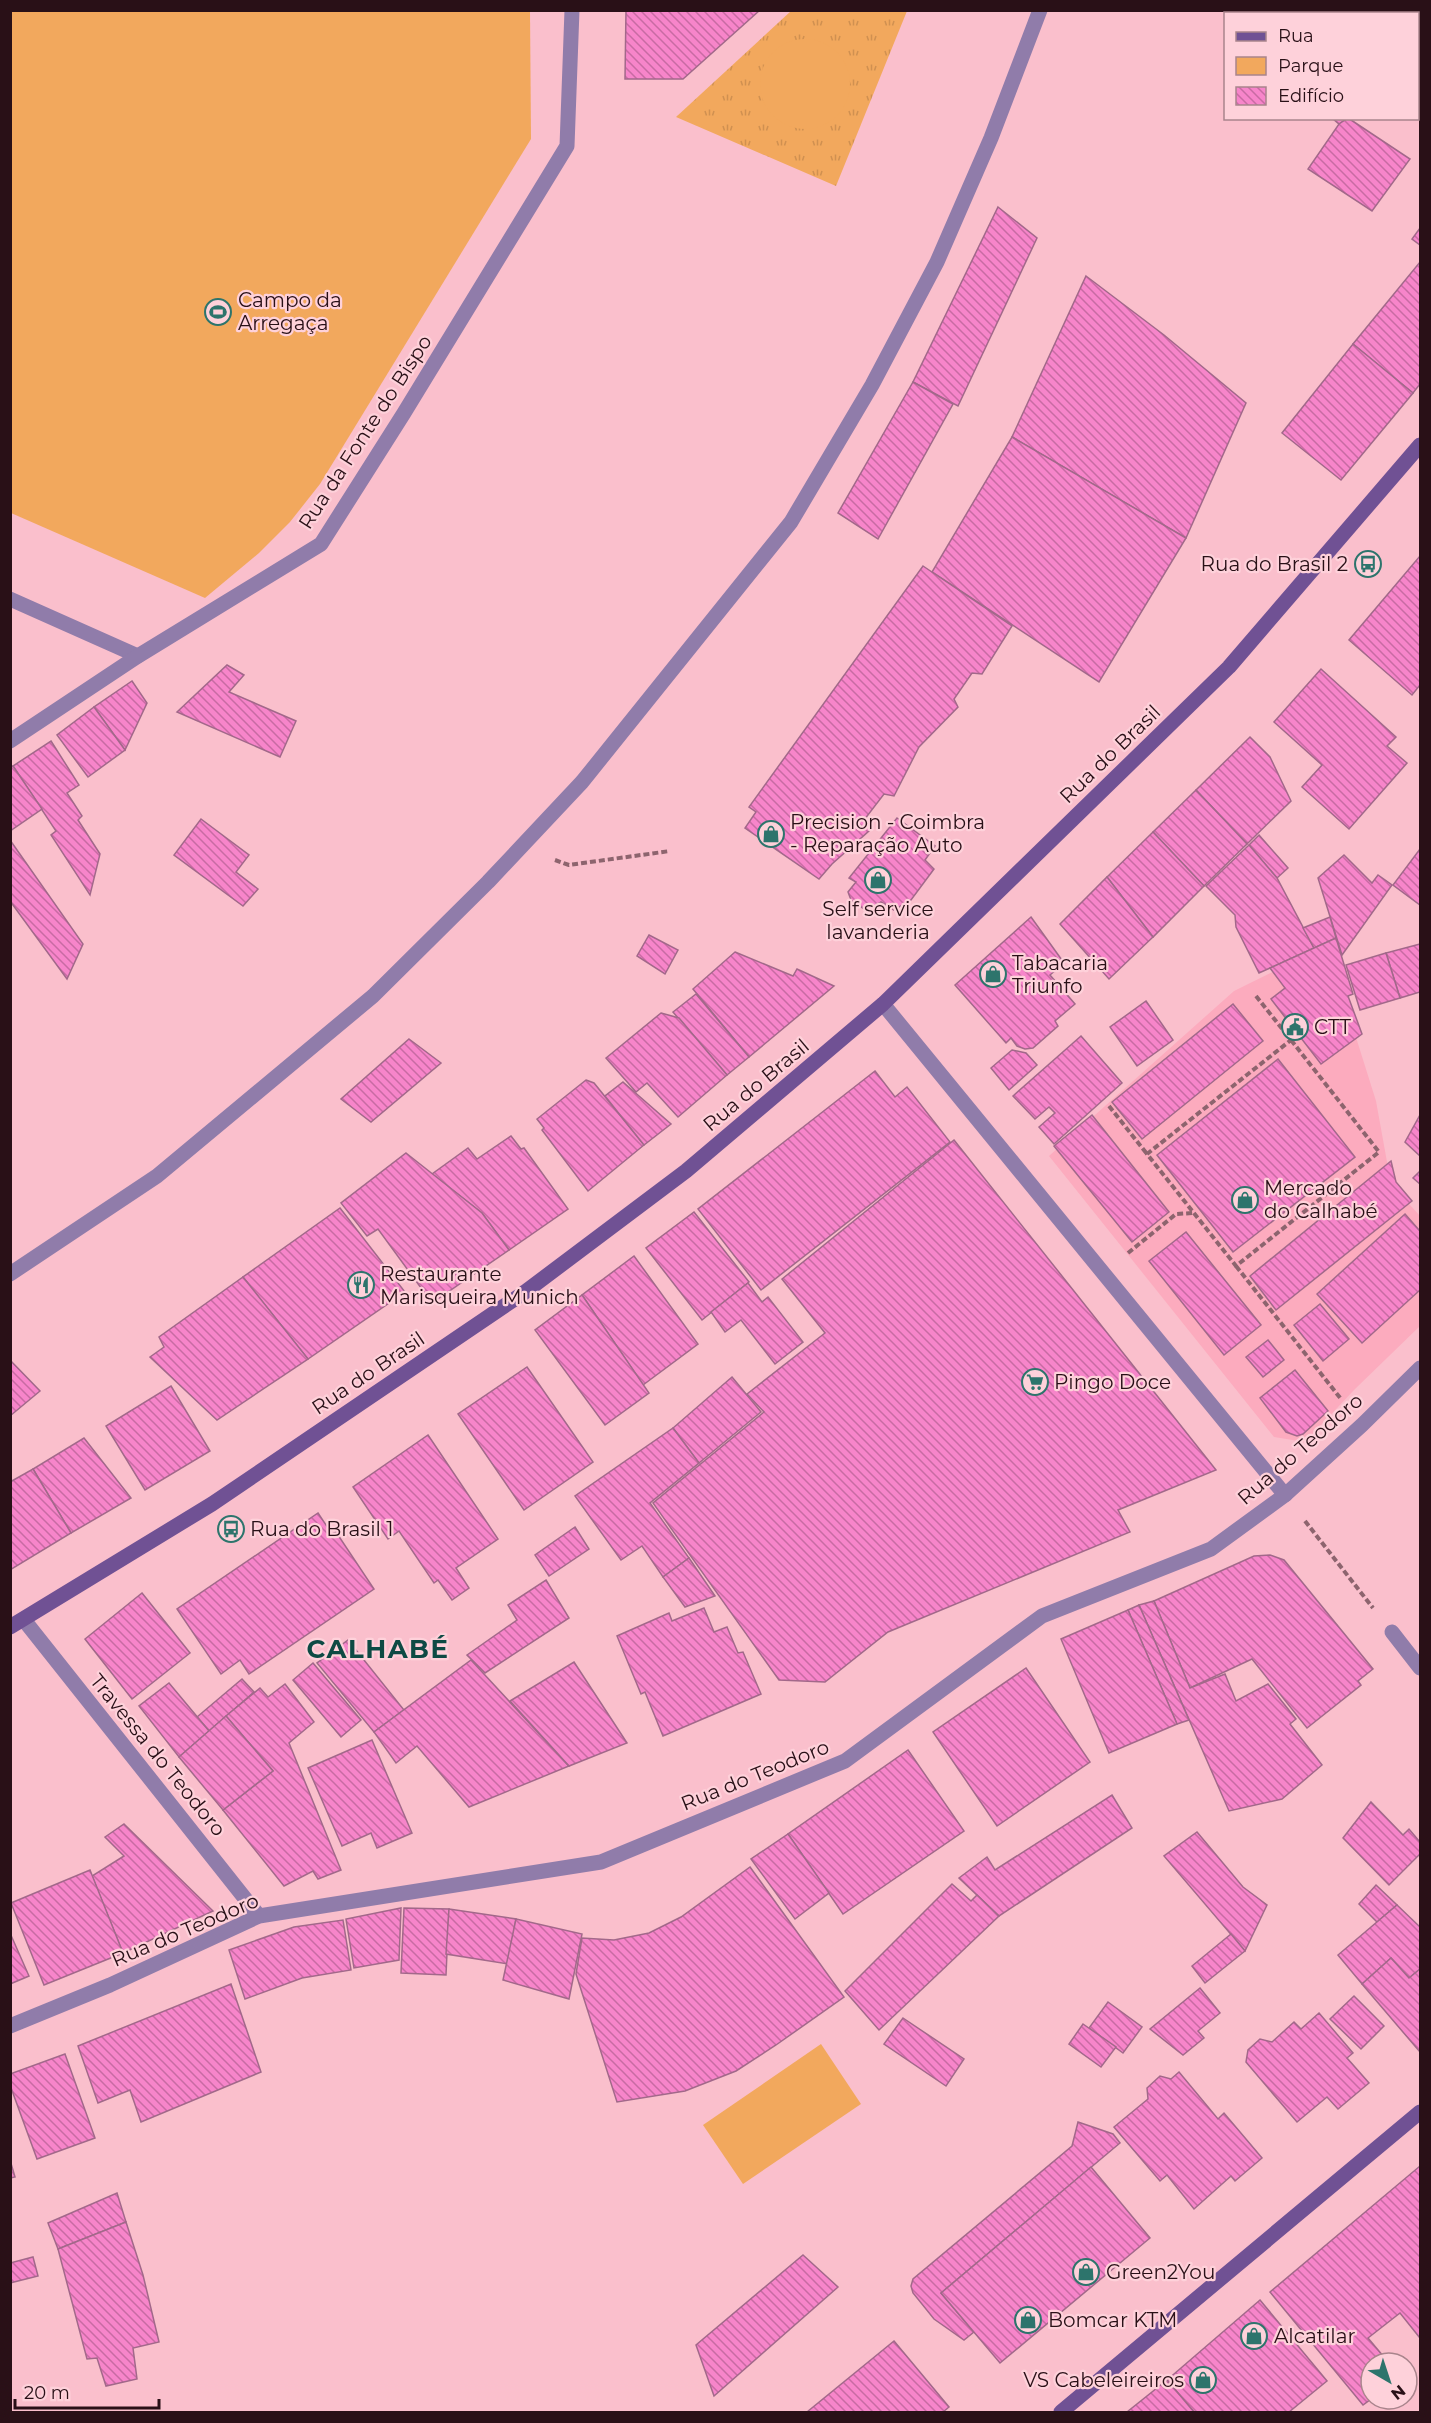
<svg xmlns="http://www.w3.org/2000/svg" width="1431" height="2423" viewBox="0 0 1431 2423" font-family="Montserrat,sans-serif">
  <defs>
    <pattern id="grass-tufts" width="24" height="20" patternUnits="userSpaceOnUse" patternTransform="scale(1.5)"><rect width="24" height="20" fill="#f2a85d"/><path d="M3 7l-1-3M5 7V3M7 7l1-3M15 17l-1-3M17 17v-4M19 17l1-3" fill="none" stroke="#d09050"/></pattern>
    <pattern id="building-back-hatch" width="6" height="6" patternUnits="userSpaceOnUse" patternTransform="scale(1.5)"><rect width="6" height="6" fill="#f785ca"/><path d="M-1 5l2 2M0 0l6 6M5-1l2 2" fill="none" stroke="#c86ba3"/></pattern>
  </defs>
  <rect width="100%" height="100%" fill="#fabfcc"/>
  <polygon fill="#fcabbe" points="1327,945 1376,1101 1391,1184 1420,1216 1420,1326 1355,1389 1305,1442 1274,1437 1049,1156 1234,991"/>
  <polygon fill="url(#grass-tufts)" points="791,11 907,11 836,186 676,117"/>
  <g fill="#f2a85d">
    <polygon points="11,10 530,11 531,139 320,484 290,522 259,553 205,598 11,513"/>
    <circle cx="805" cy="84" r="45"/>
    <polygon points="821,2044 861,2104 743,2184 703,2125"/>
  </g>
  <g fill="url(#building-back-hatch)" stroke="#a2688a" stroke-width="1.5">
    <polygon points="626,10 760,10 683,79 625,79"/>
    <polygon points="1373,10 1397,10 1401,14 1370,14"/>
    <polygon points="1420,24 1420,41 1418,39 1418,28"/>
    <polygon points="1332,118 1348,118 1339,124"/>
    <polygon points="1348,118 1410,159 1372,211 1308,169 1339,124"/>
    <polygon points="998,207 1037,238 958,406 913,382"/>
    <polygon points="1420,228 1420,245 1412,239"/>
    <polygon points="1420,262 1420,384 1413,393 1353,344"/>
    <polygon points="1086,276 1164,335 1246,403 1186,538 1012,437"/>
    <polygon points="1353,344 1413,393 1341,480 1282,433"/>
    <polygon points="913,382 953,404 878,539 838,513"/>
    <polygon points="1012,437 1186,538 1099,682 932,572"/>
    <polygon points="1420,556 1420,685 1412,695 1349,640"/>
    <polygon points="923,566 1012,626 982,674 972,673 954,699 958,707 919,747 894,796 884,794 864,820 870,830 832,864 819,879 745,828 756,812 749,807"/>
    <polygon points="227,665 244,675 229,692 296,721 280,757 177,712"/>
    <polygon points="1321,669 1396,737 1387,746 1407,763 1349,829 1302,787 1322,765 1274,722"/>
    <polygon points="132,681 147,703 125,750 94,707"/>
    <polygon points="94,707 125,750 88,777 57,735"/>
    <polygon points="1250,737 1270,757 1291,801 1247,844 1196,790"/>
    <polygon points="51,741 79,785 67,793 82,816 78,820 100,854 90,895 51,835 56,831 13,766"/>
    <polygon points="13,766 42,809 10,831 10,768"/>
    <polygon points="1196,790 1247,844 1204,886 1153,832"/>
    <polygon points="897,818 935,846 925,860 934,869 911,900 894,910 881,902 867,911 851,900 848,892 856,882 849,878"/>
    <polygon points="201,819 249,855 236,872 258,889 243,906 174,855"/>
    <polygon points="1153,832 1204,886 1153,937 1107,877"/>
    <polygon points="1259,835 1288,868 1277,878 1249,845"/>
    <polygon points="10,840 83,944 67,979 10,901"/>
    <polygon points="1249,845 1277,878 1314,948 1259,973 1236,927 1235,915 1206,886"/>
    <polygon points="1420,849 1420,905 1393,885"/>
    <polygon points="1344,855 1372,883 1378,875 1392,885 1342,955 1318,878"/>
    <polygon points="1107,877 1153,937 1109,979 1060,924"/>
    <polygon points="1031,917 1064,963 1050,975 1075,1004 1055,1021 1058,1026 1033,1048 1025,1049 1017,1046 1011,1038 1006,1043 955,985"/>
    <polygon points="1330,917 1336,938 1314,948 1303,928"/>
    <polygon points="649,935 678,950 665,974 637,956"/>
    <polygon points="1336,938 1353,994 1348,996 1362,1034 1321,1064 1271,999 1285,988 1270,968"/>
    <polygon points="1420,944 1420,992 1400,998 1386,953"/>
    <polygon points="735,952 793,976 797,969 834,986 749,1057 693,989"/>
    <polygon points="1386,953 1400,998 1360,1010 1346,965"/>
    <polygon points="696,994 749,1057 727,1075 673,1012"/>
    <polygon points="1146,1001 1173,1040 1137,1066 1110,1027"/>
    <polygon points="1233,1004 1263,1041 1142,1139 1112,1102"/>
    <polygon points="661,1013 679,1018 727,1075 678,1117 647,1083 636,1092 606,1058"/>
    <polygon points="1081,1036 1122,1083 1054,1144 1039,1127 1055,1113 1049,1107 1035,1119 1013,1096"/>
    <polygon points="409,1039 441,1063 371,1122 341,1099"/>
    <polygon points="1012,1050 1026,1053 1037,1065 1009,1090 991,1068"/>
    <polygon points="1278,1059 1355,1157 1233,1252 1157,1155"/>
    <polygon points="875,1071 895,1097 907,1087 950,1142 761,1290 698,1209"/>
    <polygon points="586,1080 594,1083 644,1145 588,1191 542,1130 544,1128 537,1119"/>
    <polygon points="623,1082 671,1124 644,1145 605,1096"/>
    <polygon points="1092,1115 1169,1212 1132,1242 1054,1146"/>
    <polygon points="1420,1115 1420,1156 1405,1142"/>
    <polygon points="511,1136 521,1149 524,1148 568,1209 509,1250 482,1213 432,1174 468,1148 477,1159"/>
    <polygon points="954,1140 1216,1470 1118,1510 1130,1532 888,1632 825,1682 779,1680 653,1503 764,1412 747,1394 825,1333 782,1279"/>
    <polygon points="406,1153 482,1213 509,1250 432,1303 378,1229 367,1236 341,1203"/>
    <polygon points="1391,1161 1396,1182 1412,1201 1276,1310 1250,1276"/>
    <polygon points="1420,1171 1420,1184 1413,1178"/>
    <polygon points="340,1208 405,1292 308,1359 243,1277"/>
    <polygon points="694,1212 749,1282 702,1320 646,1248"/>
    <polygon points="1405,1214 1420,1231 1420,1290 1362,1343 1317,1294"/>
    <polygon points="1186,1232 1261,1325 1224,1355 1149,1261"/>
    <polygon points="634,1256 698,1344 643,1385 582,1295"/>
    <polygon points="243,1277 308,1359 217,1420 150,1357 164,1347 159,1337"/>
    <polygon points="748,1283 762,1302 768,1297 803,1342 775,1364 741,1320 725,1332 711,1312"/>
    <polygon points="582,1295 649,1393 605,1425 535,1330"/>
    <polygon points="1320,1304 1349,1339 1323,1361 1294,1325"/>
    <polygon points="1268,1340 1284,1360 1263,1377 1246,1357"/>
    <polygon points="10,1360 40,1391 10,1416"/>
    <polygon points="527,1367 593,1462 524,1510 458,1414"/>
    <polygon points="1295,1370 1328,1411 1303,1434 1297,1436 1286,1432 1260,1398"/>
    <polygon points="732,1377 761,1412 699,1463 673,1428"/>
    <polygon points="171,1386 210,1451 145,1490 106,1426"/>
    <polygon points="673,1428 699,1463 650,1503 689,1558 663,1577 642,1546 621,1560 575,1496"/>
    <polygon points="428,1435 498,1539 456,1568 469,1588 452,1600 438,1580 434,1583 399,1531 388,1539 353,1487"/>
    <polygon points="84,1438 131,1498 71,1533 33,1469"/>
    <polygon points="33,1469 71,1533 10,1570 10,1482"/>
    <polygon points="318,1513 332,1534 336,1532 374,1589 249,1674 240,1660 221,1674 177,1609"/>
    <polygon points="575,1527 589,1549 549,1576 535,1555"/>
    <polygon points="1270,1555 1284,1560 1373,1669 1358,1681 1361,1685 1307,1728 1252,1659 1190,1688 1154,1601 1254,1556"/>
    <polygon points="689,1558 715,1596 685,1607 663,1577"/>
    <polygon points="546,1580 569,1618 485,1673 467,1655 517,1620 508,1605"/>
    <polygon points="142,1593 190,1653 132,1699 85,1639"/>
    <polygon points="1154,1601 1190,1688 1225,1674 1236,1701 1268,1684 1296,1719 1290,1724 1322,1765 1282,1799 1229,1811 1139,1605"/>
    <polygon points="1139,1605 1189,1720 1177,1724 1128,1610"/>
    <polygon points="704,1608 714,1632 727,1627 738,1653 743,1652 761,1694 663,1736 645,1692 641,1694 617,1636 669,1613 672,1621"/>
    <polygon points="1128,1610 1177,1724 1109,1753 1061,1639"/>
    <polygon points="348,1640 404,1710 374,1732 317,1663"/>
    <polygon points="471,1660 569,1766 469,1807 417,1746 396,1763 374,1732"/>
    <polygon points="574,1662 627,1743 569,1766 510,1701"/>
    <polygon points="313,1663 361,1720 341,1737 293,1680"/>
    <polygon points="1026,1668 1090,1762 997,1826 933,1732"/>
    <polygon points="242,1679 254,1692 209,1731 197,1717"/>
    <polygon points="169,1683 209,1731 179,1757 139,1706"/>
    <polygon points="285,1684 314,1722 289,1743 341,1870 318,1879 313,1871 284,1886 223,1810 273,1771 226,1716 260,1688 268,1697"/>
    <polygon points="226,1716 273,1771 223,1810 179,1757"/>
    <polygon points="372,1740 412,1833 377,1848 371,1833 342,1846 308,1768"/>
    <polygon points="908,1750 964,1831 843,1914 788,1834"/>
    <polygon points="1112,1795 1132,1828 999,1916 959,1878 987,1857 995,1870"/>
    <polygon points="1371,1802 1403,1835 1409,1829 1420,1842 1420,1854 1389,1885 1343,1838"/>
    <polygon points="124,1824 213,1911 123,1953 92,1876 124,1856 105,1837"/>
    <polygon points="1197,1832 1243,1887 1267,1905 1245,1951 1164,1856"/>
    <polygon points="788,1834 829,1893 795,1919 751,1859"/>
    <polygon points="750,1867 844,1997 776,2045 736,2071 685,2091 617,2102 576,1974 582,1938 614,1940 649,1933 681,1917"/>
    <polygon points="90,1870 123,1953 44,1985 11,1903"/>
    <polygon points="952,1884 971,1901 977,1895 999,1916 879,2030 845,1991"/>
    <polygon points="1376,1885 1397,1905 1377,1922 1359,1904"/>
    <polygon points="1397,1905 1420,1927 1420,1969 1409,1978 1391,1958 1362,1984 1338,1955"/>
    <polygon points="401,1908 399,1960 354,1968 346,1919"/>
    <polygon points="404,1908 449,1909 446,1975 401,1973"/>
    <polygon points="449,1909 516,1919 508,1964 446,1954"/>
    <polygon points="516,1919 582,1934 569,1999 503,1980"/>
    <polygon points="343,1920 351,1970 302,1978 245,1999 229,1950 294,1927"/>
    <polygon points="10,1933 29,1976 10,1984"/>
    <polygon points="1231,1934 1245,1951 1205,1983 1192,1966"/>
    <polygon points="1391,1958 1409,1978 1420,1969 1420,2052 1362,1984"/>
    <polygon points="231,1984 261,2072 141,2122 130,2090 98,2103 78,2046"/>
    <polygon points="1200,1988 1220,2013 1198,2031 1204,2038 1183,2055 1150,2029"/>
    <polygon points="1354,1996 1384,2026 1361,2049 1330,2019"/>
    <polygon points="1108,2002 1142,2027 1123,2053 1089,2028"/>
    <polygon points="1319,2013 1353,2053 1347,2058 1369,2083 1338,2109 1327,2097 1297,2122 1246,2062 1248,2050 1260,2039 1272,2042 1294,2022 1301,2029"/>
    <polygon points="903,2018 964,2059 946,2086 884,2044"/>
    <polygon points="1083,2024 1116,2047 1101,2067 1069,2044"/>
    <polygon points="65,2054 95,2138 37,2159 10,2085 10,2074"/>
    <polygon points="1179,2072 1218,2119 1224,2113 1262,2158 1235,2181 1231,2176 1194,2209 1167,2175 1160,2181 1114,2127 1148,2099 1147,2088 1160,2076 1171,2079"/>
    <polygon points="1078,2122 1113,2134 1120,2143 941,2293 974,2332 964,2340 934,2319 913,2293 911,2286 913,2279 1072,2146"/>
    <polygon points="10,2160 15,2177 10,2178"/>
    <polygon points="1420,2166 1420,2338 1400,2313 1368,2338 1389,2363 1371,2363 1371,2399 1363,2405 1270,2292"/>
    <polygon points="1091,2167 1150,2238 1000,2363 941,2293"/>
    <polygon points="117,2193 126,2222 58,2249 48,2223"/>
    <polygon points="126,2222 143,2275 159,2342 133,2348 137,2379 106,2386 97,2358 87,2359 58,2249"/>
    <polygon points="803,2255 838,2287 714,2396 696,2345"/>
    <polygon points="33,2257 38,2276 10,2283 10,2263"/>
    <polygon points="1260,2300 1327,2381 1289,2412 1194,2412 1167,2380"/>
    <polygon points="894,2341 949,2407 943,2412 807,2412"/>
    <polygon points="1167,2380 1194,2412 1127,2412"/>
  </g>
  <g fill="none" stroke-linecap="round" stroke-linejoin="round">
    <g stroke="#8d646e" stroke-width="4" stroke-dasharray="6 3" stroke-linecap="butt">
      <polyline points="555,860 569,865 670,851"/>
      <polyline points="1256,996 1291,1040"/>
      <polygon points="1291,1040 1379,1152 1236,1266 1147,1154"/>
      <polyline points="1109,1106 1147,1154"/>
      <polyline points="1128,1253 1176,1214 1193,1213"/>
      <polyline points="1236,1266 1341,1399"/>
      <polyline points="1305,1521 1373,1608"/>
    </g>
    <polyline stroke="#907caa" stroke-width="15" points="10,1274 157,1176 373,996 488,882 582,782 791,522 872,385 937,262 991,138 1040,10"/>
    <g stroke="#907caa" stroke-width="15">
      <polyline points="10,599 138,656"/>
      <polyline points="10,741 138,656 321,544 404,413 567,146 572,10"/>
      <polyline points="883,1004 1285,1495"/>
      <polyline points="24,1620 259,1916"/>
      <polyline points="1392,1632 1420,1668"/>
      <polyline points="10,2026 110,1985 259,1916 601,1862 845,1761 1042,1616 1211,1549 1285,1495 1362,1425 1420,1368"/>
    </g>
    <g stroke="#705194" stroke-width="15">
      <polyline points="10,1627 212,1504 525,1292 686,1171 883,1004 1229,667 1420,445"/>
      <polyline points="1061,2412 1420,2112"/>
    </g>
  </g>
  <defs>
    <symbol id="stadium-ring" viewBox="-11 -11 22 22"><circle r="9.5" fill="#fed1da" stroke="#2d746c" stroke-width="1.5"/><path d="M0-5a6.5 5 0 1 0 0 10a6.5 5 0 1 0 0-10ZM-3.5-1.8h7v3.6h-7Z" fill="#2d746c"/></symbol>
    <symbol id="bus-ring" viewBox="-11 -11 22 22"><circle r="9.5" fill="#fed1da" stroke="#2d746c" stroke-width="1.5"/><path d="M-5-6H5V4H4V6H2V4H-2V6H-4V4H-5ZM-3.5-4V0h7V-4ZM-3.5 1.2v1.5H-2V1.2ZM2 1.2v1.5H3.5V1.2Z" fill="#2d746c"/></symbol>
    <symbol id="shop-ring" viewBox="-11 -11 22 22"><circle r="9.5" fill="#fed1da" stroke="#2d746c" stroke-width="1.5"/><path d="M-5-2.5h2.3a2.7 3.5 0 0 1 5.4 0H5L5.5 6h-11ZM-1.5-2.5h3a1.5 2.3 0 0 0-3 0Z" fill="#2d746c"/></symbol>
    <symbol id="civic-ring" viewBox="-11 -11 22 22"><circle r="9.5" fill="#fed1da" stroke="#2d746c" stroke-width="1.5"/><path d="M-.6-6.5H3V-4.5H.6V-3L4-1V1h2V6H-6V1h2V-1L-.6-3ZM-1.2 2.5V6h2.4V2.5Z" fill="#2d746c"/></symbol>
    <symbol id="restaurant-ring" viewBox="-11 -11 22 22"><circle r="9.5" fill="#fed1da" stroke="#2d746c" stroke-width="1.5"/><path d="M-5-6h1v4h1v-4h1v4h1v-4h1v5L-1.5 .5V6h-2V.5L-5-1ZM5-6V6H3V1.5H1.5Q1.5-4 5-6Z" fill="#2d746c"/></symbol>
    <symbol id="supermarket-ring" viewBox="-11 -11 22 22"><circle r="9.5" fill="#fed1da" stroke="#2d746c" stroke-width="1.5"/><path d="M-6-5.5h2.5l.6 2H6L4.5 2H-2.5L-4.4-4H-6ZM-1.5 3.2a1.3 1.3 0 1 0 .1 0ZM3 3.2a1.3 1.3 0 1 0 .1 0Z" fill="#2d746c"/></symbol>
  </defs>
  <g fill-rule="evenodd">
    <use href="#stadium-ring" x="203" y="297" width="30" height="30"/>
    <use href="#bus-ring" x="1353" y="549" width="30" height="30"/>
    <use href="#shop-ring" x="756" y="819" width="30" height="30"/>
    <use href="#shop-ring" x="863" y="865" width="30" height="30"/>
    <use href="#shop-ring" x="978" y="959" width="30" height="30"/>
    <use href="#civic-ring" x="1280" y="1012" width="30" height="30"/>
    <use href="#shop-ring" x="1230" y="1185" width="30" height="30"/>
    <use href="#restaurant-ring" x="346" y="1270" width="30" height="30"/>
    <use href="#supermarket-ring" x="1020" y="1367" width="30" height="30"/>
    <use href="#bus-ring" x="216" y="1514" width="30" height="30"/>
    <use href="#shop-ring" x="1071" y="2257" width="30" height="30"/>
    <use href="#shop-ring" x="1013" y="2305" width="30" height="30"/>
    <use href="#shop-ring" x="1239" y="2321" width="30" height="30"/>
    <use href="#shop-ring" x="1188" y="2365" width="30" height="30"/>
  </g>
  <g text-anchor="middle" stroke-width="4.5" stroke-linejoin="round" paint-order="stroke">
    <g font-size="20" fill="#291017" stroke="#fed1da" text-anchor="start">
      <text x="238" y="307">Campo da<tspan x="238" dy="23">Arregaça</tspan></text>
      <text x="1348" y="571" text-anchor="end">Rua do Brasil 2</text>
      <text x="790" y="829">Precision - Coimbra<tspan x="790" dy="23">- Reparação Auto</tspan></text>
      <text x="878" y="916" text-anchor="middle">Self service<tspan x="878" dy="23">lavanderia</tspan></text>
      <text x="1012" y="970">Tabacaria<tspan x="1012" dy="23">Triunfo</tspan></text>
      <text x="1314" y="1034">CTT</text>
      <text x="1264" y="1195">Mercado<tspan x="1264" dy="23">do Calhabé</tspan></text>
      <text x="380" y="1281">Restaurante<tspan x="380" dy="23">Marisqueira Munich</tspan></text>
      <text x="1054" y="1389">Pingo Doce</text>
      <text x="250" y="1536">Rua do Brasil 1</text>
      <text x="1106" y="2279">Green2You</text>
      <text x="1048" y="2327">Bomcar KTM</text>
      <text x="1274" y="2343">Alcatilar</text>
      <text x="1184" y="2387" text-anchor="end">VS Cabeleireiros</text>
    </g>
    <g font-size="20" fill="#291017" stroke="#fed1da">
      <text transform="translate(365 432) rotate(-57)" y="7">Rua da Fonte do Bispo</text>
      <text transform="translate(1110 754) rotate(-44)" y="7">Rua do Brasil</text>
      <text transform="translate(756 1085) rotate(-40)" y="7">Rua do Brasil</text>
      <text transform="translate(368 1373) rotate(-34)" y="7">Rua do Brasil</text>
      <text transform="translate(1300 1449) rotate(-41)" y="7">Rua do Teodoro</text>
      <text transform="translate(158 1755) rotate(51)" y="7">Travessa do Teodoro</text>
      <text transform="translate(755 1775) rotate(-22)" y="7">Rua do Teodoro</text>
      <text transform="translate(185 1930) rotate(-23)" y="7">Rua do Teodoro</text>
    </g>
    <g font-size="26" font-weight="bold" letter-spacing="1.5" fill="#0e4a44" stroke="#fed1da">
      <text x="378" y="1658">CALHABÉ</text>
    </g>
  </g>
  <rect width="1431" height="2423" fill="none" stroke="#291017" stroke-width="24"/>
  <rect x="1224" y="12" width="195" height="108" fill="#fed1da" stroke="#a9848c" stroke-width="1.5"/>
  <rect x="1236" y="32" width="30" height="9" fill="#705194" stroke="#a9848c" stroke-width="1.5"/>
  <text x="1278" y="42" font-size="18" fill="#291017">Rua</text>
  <rect x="1236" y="57" width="30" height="18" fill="#f2a85d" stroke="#a9848c" stroke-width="1.5"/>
  <text x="1278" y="72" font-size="18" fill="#291017">Parque</text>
  <rect x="1236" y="87" width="30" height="18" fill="url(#building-back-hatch)" stroke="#a9848c" stroke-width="1.5"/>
  <text x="1278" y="102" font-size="18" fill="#291017">Edifício</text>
  <g transform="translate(1389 2381) rotate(141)"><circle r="28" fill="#fed1da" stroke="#a9848c" stroke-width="1.5"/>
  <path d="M0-4.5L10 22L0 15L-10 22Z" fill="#2d746c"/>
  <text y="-9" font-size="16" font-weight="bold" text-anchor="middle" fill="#291017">N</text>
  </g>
  <path d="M15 2399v9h144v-9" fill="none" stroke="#291017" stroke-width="3"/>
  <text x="24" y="2399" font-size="18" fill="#291017" stroke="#fed1da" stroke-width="4.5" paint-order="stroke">20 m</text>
</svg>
